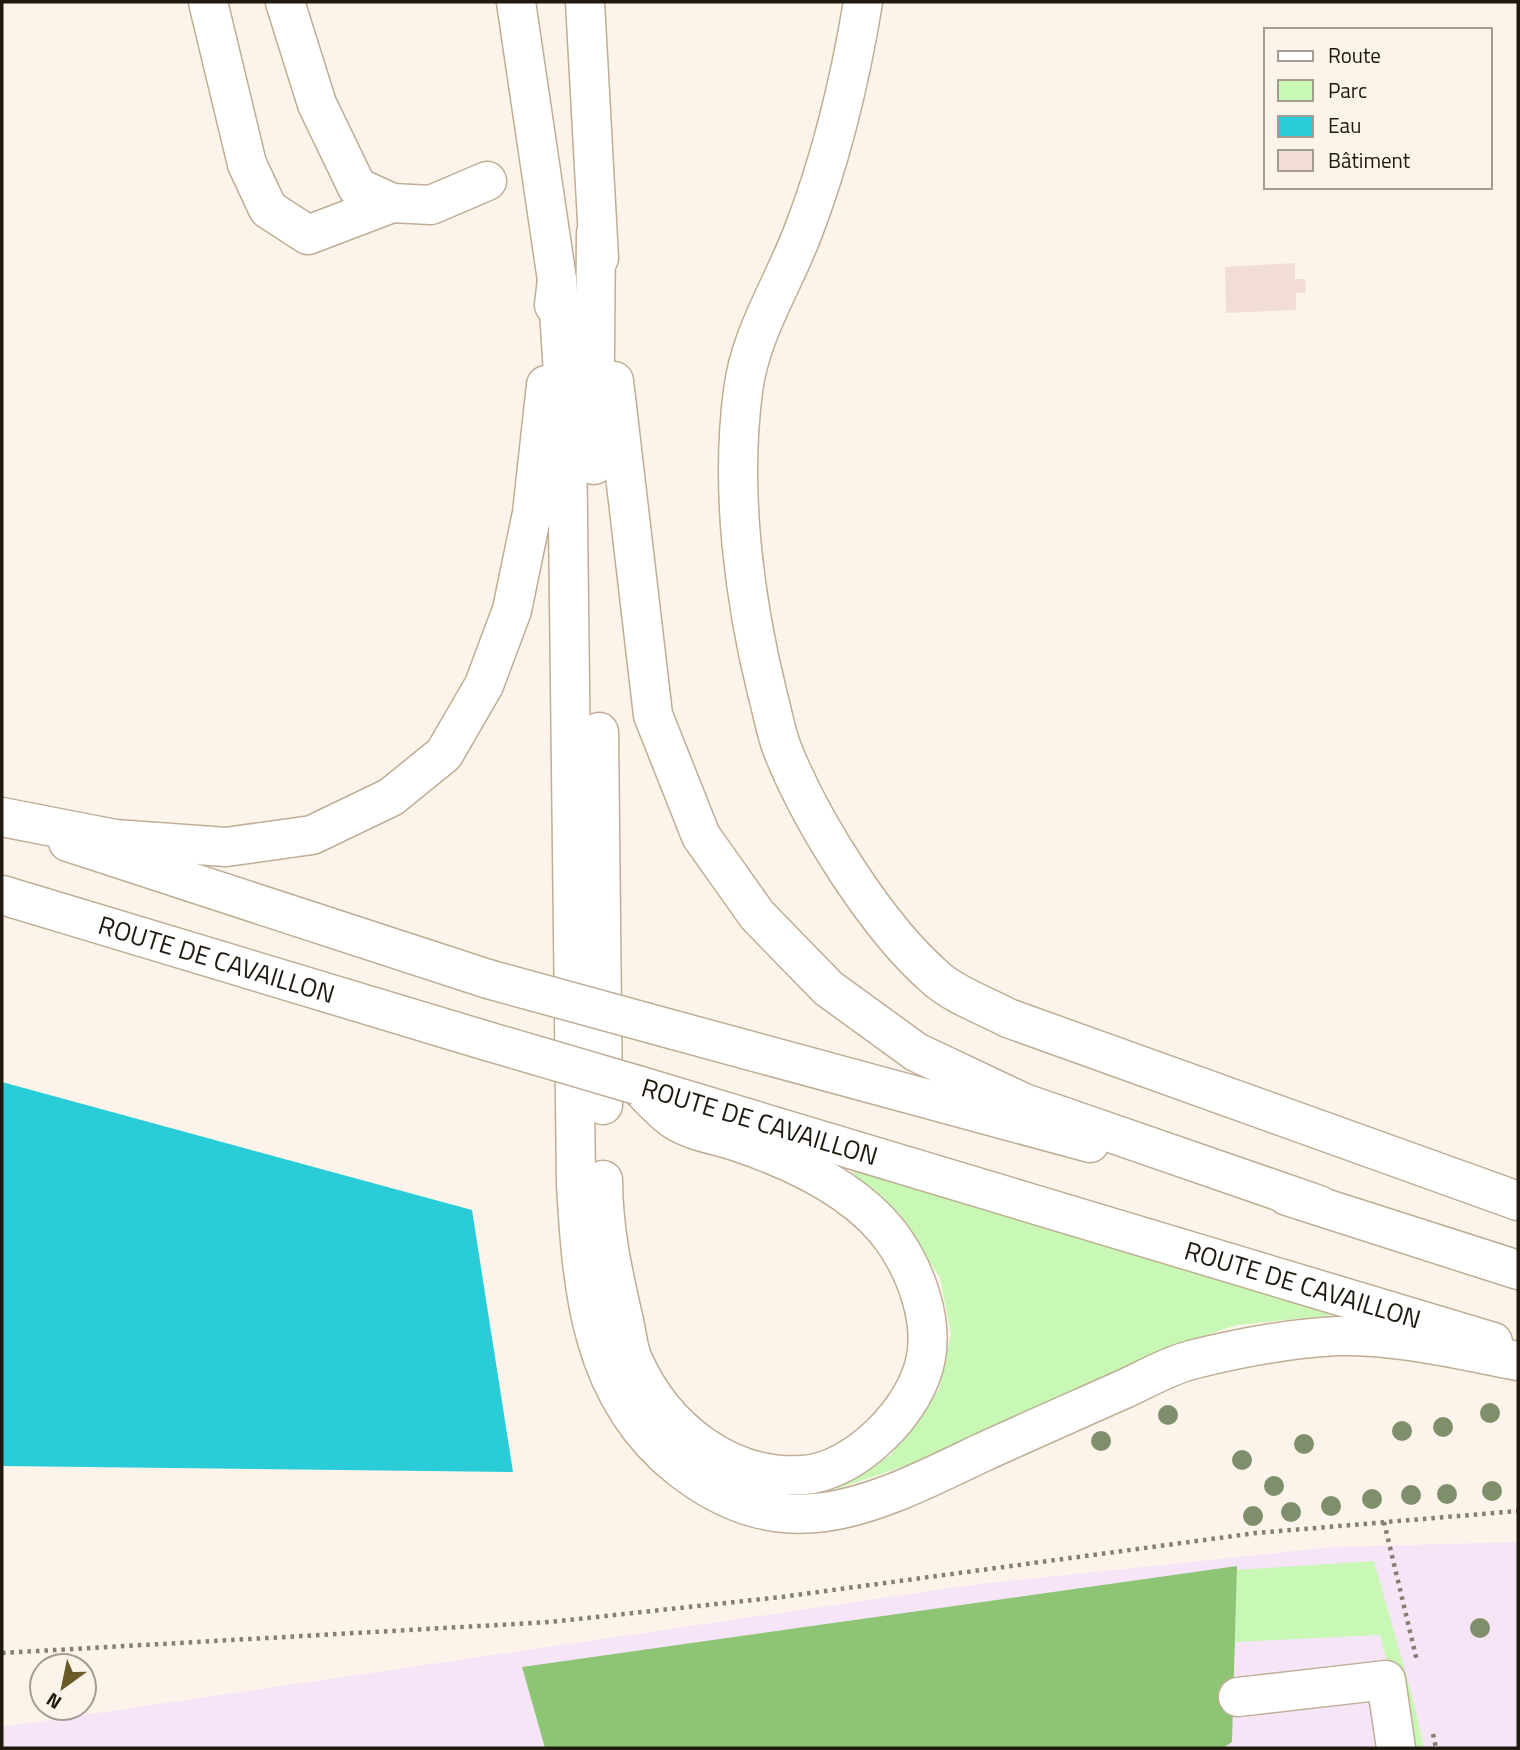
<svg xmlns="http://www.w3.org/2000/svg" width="1520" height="1750" viewBox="0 0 1520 1750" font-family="'Titillium Web',sans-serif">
  <rect width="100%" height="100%" fill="#fcf4ea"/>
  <polygon fill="#f6e5f7" points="1518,1542 1518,1748 2,1748 2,1727 971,1585 1333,1547"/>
  <g fill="#c9f7b6">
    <polygon points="851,1166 1344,1314 1237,1325 1173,1346 929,1458 836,1489 891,1455 939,1389 951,1334 940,1278 900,1215 855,1175"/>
    <polygon points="1374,1561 1413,1699 1424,1748 1410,1748 1380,1635 1235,1642 1237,1570"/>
  </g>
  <polygon fill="#8dc574" points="1237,1566 1232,1742 1223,1748 545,1748 522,1667"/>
  <polygon fill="#2acdd7" points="2,1082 472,1210 513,1472 2,1466"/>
  <polygon fill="#f1dcd7" points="1295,263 1295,279 1305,279 1306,292 1296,293 1296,310 1226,313 1225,267"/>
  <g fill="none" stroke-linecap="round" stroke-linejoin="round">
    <defs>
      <g id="minor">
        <polyline points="208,2 247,164 268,209 308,235 392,203"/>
        <polyline points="285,2 317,104 357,187 392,203 431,205 487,181"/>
        <path d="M 863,2 C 850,81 832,157 803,232 C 783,285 750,334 743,391 C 730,490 744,600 768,696 C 773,714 776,734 783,751 C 812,823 878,929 938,980 C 957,996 986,1006 1008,1018 L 1518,1201"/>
        <polyline points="1238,1697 1386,1680 1396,1748"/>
      </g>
      <g id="major">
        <polyline points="68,842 488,979"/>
        <path id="s1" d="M 2,895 L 487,1041"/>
        <polyline points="674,1030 1090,1143"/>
        <path id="s2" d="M 637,1085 L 1493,1342"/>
        <polyline points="1287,1196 1518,1270"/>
      </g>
      <g id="highway">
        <polyline points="516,2 557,280 554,305"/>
        <polyline points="585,2 599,258"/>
        <path d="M 557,280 L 567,434 L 576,1184 C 582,1290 590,1397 680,1468 C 787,1552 874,1504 981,1453 C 1029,1431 1077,1410 1124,1389 C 1146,1379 1168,1366 1191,1360 C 1239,1348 1290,1338 1339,1336 C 1399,1335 1460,1350 1518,1361"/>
        <polyline points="614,381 653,715 701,836 757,915 828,988 916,1052 1024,1103 1319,1205"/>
        <polyline points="594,465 596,233"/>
        <polyline points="599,732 603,1105"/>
        <polyline points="2,817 115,839 226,847 312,835 391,797 444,754 484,685 512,610 532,513 546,385"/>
        <path d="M 603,1180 C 603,1228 613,1274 624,1321 C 627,1334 628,1350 634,1362 C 664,1429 729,1480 803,1475 C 856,1472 918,1408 926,1357 C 933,1319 916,1273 895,1242 C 861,1192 796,1162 741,1143 C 721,1136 694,1132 676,1121 C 662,1112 649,1096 637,1085"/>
      </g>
    </defs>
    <use href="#minor" stroke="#c0ad96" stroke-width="41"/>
    <use href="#major" stroke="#c0ad96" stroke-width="41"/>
    <use href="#highway" stroke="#c0ad96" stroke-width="41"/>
    <g stroke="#857e74" stroke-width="4.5" stroke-dasharray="3.5 5" stroke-linecap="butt">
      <polyline points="1384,1522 1417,1661"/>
      <polyline points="2,1653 550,1622 781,1597 1256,1533 1518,1511"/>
      <polyline points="1433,1734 1436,1748"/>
    </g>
    <use href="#minor" stroke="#fff" stroke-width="38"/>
    <use href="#major" stroke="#fff" stroke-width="38"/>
    <use href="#highway" stroke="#fff" stroke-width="38"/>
    <defs>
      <g id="major-bridge">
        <polyline points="488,979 674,1030"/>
        <polyline points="487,1041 637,1085"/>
      </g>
    </defs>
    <use href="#major-bridge" stroke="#c0ad96" stroke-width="41" stroke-linecap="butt"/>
    <use href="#major-bridge" stroke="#fff" stroke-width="38"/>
  </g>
  <g fill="#808f6b">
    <circle cx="1490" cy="1413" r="10"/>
    <circle cx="1168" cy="1415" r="10"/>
    <circle cx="1443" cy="1427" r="10"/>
    <circle cx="1402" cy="1431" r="10"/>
    <circle cx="1101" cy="1441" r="10"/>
    <circle cx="1304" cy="1444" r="10"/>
    <circle cx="1242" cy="1460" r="10"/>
    <circle cx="1274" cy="1486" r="10"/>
    <circle cx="1492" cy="1491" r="10"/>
    <circle cx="1447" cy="1494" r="10"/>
    <circle cx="1411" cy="1495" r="10"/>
    <circle cx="1372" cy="1499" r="10"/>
    <circle cx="1331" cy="1506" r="10"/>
    <circle cx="1291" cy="1512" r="10"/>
    <circle cx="1253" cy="1516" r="10"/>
    <circle cx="1480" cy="1628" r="10"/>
  </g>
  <g text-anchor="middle" stroke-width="5" stroke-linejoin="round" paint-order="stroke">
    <g font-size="26" fill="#201910" stroke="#fcf4ea">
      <text dy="9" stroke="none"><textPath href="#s1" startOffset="224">ROUTE DE CAVAILLON</textPath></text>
      <text dy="9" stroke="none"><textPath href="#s2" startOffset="128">ROUTE DE CAVAILLON</textPath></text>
      <text dy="9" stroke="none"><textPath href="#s2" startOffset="695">ROUTE DE CAVAILLON</textPath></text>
    </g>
  </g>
  <rect width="1520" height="1750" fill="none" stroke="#201910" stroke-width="7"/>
  <rect x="1264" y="28" width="228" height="161" fill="#fcf4ea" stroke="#a49c93" stroke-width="2"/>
  <rect x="1278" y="51" width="35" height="10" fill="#ffffff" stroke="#a49c93" stroke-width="2"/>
  <text x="1328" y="63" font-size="21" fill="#201910">Route</text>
  <rect x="1278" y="80" width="35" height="21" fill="#c9f7b6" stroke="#a49c93" stroke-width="2"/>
  <text x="1328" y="98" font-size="21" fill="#201910">Parc</text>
  <rect x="1278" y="116" width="35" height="21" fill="#2acdd7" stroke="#a49c93" stroke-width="2"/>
  <text x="1328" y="133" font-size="21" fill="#201910">Eau</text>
  <rect x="1278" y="150" width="35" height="21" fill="#f1dcd7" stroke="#a49c93" stroke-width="2"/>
  <text x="1328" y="168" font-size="21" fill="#201910">Bâtiment</text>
  <g transform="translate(63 1687) rotate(213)"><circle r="33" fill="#fcf4ea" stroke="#a49c93" stroke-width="2"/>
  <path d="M0-5L12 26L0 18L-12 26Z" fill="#6a5a28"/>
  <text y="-10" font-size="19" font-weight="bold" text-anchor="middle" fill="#201910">N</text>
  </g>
</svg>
